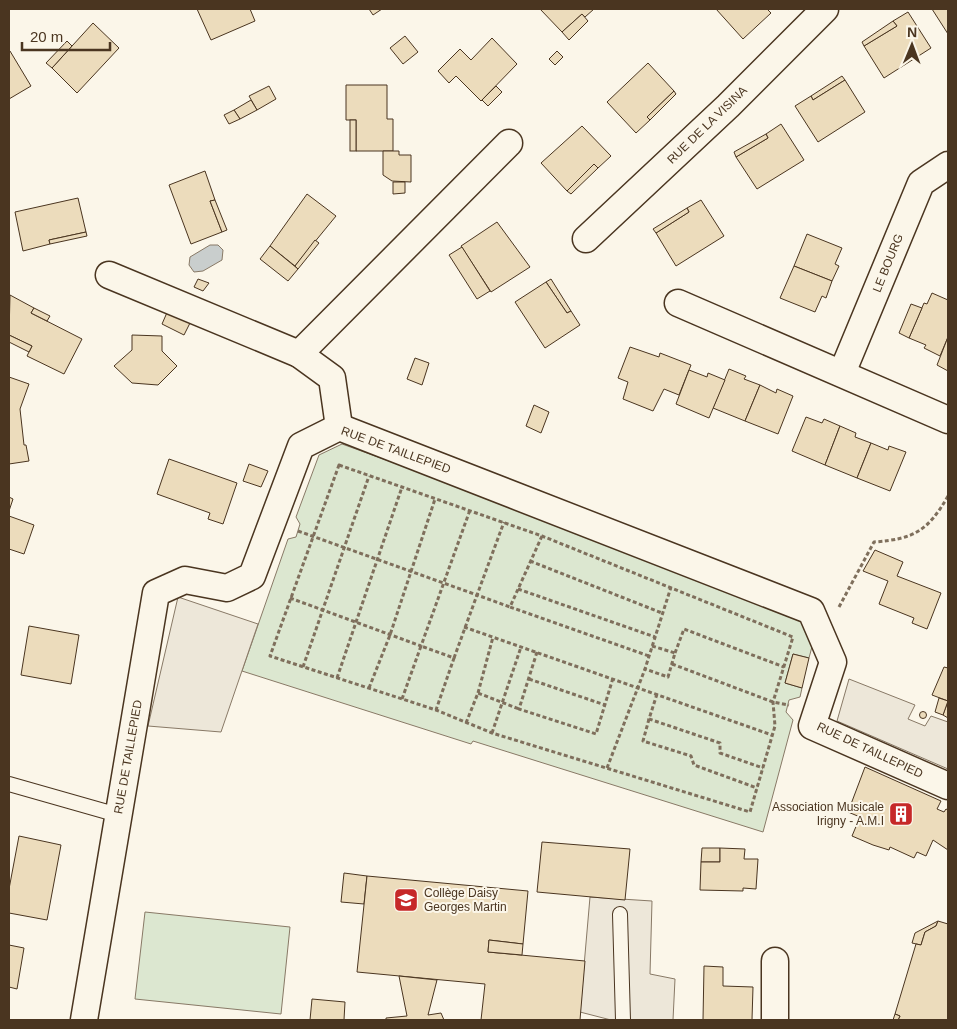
<svg xmlns="http://www.w3.org/2000/svg" width="957" height="1029" viewBox="0 0 957 1029" font-family="Arial,sans-serif">
  <rect width="100%" height="100%" fill="#fbf6e9"/>
  <g fill="#dce7d0" stroke="#887966">
    <polygon points="342,444 544,517 803,621 814,639 809,658 793,654 785,683 802,688 800,697 789,700 786,712 793,720 763,832 473,741 471,744 242,671 288,539 296,537 300,524 296,517 319,455"/>
    <polygon points="145,912 290,927 281,1014 135,999"/>
  </g>
  <g fill="#ede7d9" stroke="#887966">
    <polygon points="178,597 258,624 221,732 148,726"/>
    <polygon points="849,679 915,705 908,719 925,726 931,716 948,722 948,769 837,721"/>
    <polygon points="590,897 652,901 650,974 675,979 673,1020 611,1020 580,1012"/>
  </g>
  <polygon fill="#c9cecd" stroke="#887966" points="210,245 218,245 223,250 222,260 203,271 194,272 189,265 190,257"/>
  <g fill="#ecdcbc" stroke="#4a3520">
    <polygon points="197,9 250,9 255,21 211,40"/>
    <polygon points="369,9 382,9 373,15"/>
    <polygon points="540,9 594,9 585,17 582,14 562,32"/>
    <polygon points="716,9 767,9 771,13 743,39"/>
    <polygon points="932,9 948,9 948,34"/>
    <polygon points="908,12 931,48 884,78 864,46 897,26 893,21"/>
    <polygon points="582,14 588,21 569,40 562,32"/>
    <polygon points="893,21 897,26 864,46 862,42"/>
    <polygon points="93,23 119,48 77,93 52,68"/>
    <polygon points="405,36 418,52 403,64 390,48"/>
    <polygon points="492,38 517,64 481,101 456,76 449,83 438,71 460,49 471,60"/>
    <polygon points="67,41 72,46 52,68 46,63"/>
    <polygon points="10,51 31,86 9,99 9,52"/>
    <polygon points="557,51 563,57 555,65 549,59"/>
    <polygon points="648,63 674,91 647,117 650,120 636,133 607,102"/>
    <polygon points="842,76 845,80 813,100 811,96"/>
    <polygon points="845,80 865,112 818,142 795,106 811,96 813,100"/>
    <polygon points="346,85 387,85 387,119 393,119 393,151 356,151 356,120 346,120"/>
    <polygon points="269,86 276,99 257,110 249,96"/>
    <polygon points="496,86 502,92 488,106 482,100"/>
    <polygon points="674,91 676,94 650,120 647,117"/>
    <polygon points="251,100 257,110 240,119 234,110"/>
    <polygon points="234,110 240,119 229,124 224,115"/>
    <rect x="350" y="120" width="6" height="31"/>
    <polygon points="781,124 804,160 757,189 736,157 768,138 766,134"/>
    <polygon points="582,126 611,156 598,168 594,164 567,191 541,163"/>
    <polygon points="766,134 768,138 736,157 734,152"/>
    <polygon points="383,151 399,151 399,155 411,155 411,182 392,181 383,175"/>
    <polygon points="594,164 598,168 571,194 567,191"/>
    <polygon points="205,171 215,200 210,201 222,232 191,244 169,185"/>
    <polygon points="393,182 405,182 405,193 393,194"/>
    <polygon points="307,194 336,216 295,266 270,246"/>
    <polygon points="78,198 86,232 49,240 50,244 23,251 15,212"/>
    <polygon points="215,200 227,230 222,232 210,201"/>
    <polygon points="701,200 724,236 676,266 656,233 689,212 687,208"/>
    <polygon points="687,208 689,212 656,233 653,229"/>
    <polygon points="497,222 530,267 491,292 461,246"/>
    <polygon points="86,232 87,236 50,244 49,240"/>
    <polygon points="807,234 842,248 835,264 839,266 832,281 794,266"/>
    <polygon points="315,240 319,243 298,269 295,266"/>
    <polygon points="270,246 298,269 288,281 260,259"/>
    <polygon points="462,247 490,291 477,299 449,255"/>
    <polygon points="794,266 832,281 826,298 822,296 815,312 780,298"/>
    <polygon points="198,279 209,283 203,291 194,287"/>
    <polygon points="551,279 571,311 567,313 546,282"/>
    <polygon points="546,282 567,313 571,311 580,325 545,348 515,302"/>
    <polygon points="932,293 948,300 948,337 940,356 924,348 926,345 909,338 924,303 927,304"/>
    <polygon points="10,295 34,308 31,313 82,339 64,374 27,356 32,346 9,335"/>
    <polygon points="911,304 922,308 909,338 899,333"/>
    <polygon points="34,308 50,316 47,321 31,313"/>
    <polygon points="169,308 192,319 184,335 162,324"/>
    <polygon points="9,335 32,346 29,352 9,342"/>
    <polygon points="132,335 162,336 162,351 177,366 158,385 132,383 114,366 132,350"/>
    <polygon points="948,337 948,371 937,365"/>
    <polygon points="630,347 659,357 660,353 691,365 679,395 664,389 653,411 623,399 628,382 618,378"/>
    <polygon points="415,358 429,363 422,385 407,379"/>
    <polygon points="729,369 746,376 744,379 760,385 745,421 713,408"/>
    <polygon points="689,370 707,377 708,373 725,380 709,418 676,404"/>
    <polygon points="9,377 29,384 20,409 24,445 26,445 29,461 9,464"/>
    <polygon points="760,385 776,393 777,389 793,396 778,434 745,421"/>
    <polygon points="534,405 549,412 541,433 526,426"/>
    <polygon points="806,417 822,423 824,419 840,426 825,465 792,451"/>
    <polygon points="840,426 856,433 855,437 871,443 857,478 825,465"/>
    <polygon points="871,443 888,450 889,446 906,452 890,491 857,478"/>
    <polygon points="169,459 237,483 223,524 208,519 210,513 157,494"/>
    <polygon points="249,464 268,471 261,487 243,481"/>
    <polygon points="9,497 13,499 9,511"/>
    <polygon points="9,516 34,525 24,554 9,549"/>
    <polygon points="875,550 903,562 897,576 941,593 927,629 912,623 914,618 879,604 888,581 863,571"/>
    <polygon points="29,626 79,635 71,684 21,675"/>
    <polygon points="793,654 809,658 802,688 785,683"/>
    <polygon points="944,667 948,668 948,718 943,715 948,701 932,695"/>
    <polygon points="939,698 948,701 943,715 935,712"/>
    <circle cx="923" cy="715" r="3.5"/>
    <polygon points="865,767 941,801 937,809 944,812 946,809 948,810 948,850 933,840 926,856 917,852 914,858 890,847 889,850 873,845 852,836 860,817 848,812"/>
    <polygon points="19,836 61,845 47,920 9,913 9,889"/>
    <polygon points="542,842 630,849 625,900 537,892"/>
    <polygon points="702,848 720,848 720,862 701,862"/>
    <polygon points="720,848 745,849 744,859 758,859 756,889 743,888 743,891 700,890 701,862 720,862"/>
    <polygon points="344,873 367,876 364,904 341,902"/>
    <polygon points="367,876 528,891 523,944 489,940 488,952 585,961 580,1020 481,1020 485,984 357,972"/>
    <polygon points="938,921 936,926 925,932 921,945 912,943 915,933"/>
    <polygon points="938,921 948,924 948,1020 898,1020 900,1016 895,1014 916,944 921,945 925,932 936,926"/>
    <polygon points="489,940 523,944 522,955 488,952"/>
    <polygon points="9,945 24,948 17,989 9,987"/>
    <polygon points="704,966 723,967 723,986 753,987 752,1020 703,1020"/>
    <polygon points="399,976 437,980 428,1015 441,1013 444,1020 386,1020 386,1018 407,1016"/>
    <polygon points="312,999 345,1002 344,1020 310,1020"/>
    <polygon points="895,1014 900,1016 898,1020 893,1020"/>
  </g>
  <g fill="none" stroke-linecap="round" stroke-linejoin="round">
    <defs>
      <g id="lane">
        <polyline points="9,784 118,815"/>
        <polyline points="620,914 623,1020"/>
      </g>
      <g id="street">
        <polyline points="586,239 728,106 825,9"/>
        <polyline points="109,275 299,354 332,378 339,427"/>
        <polyline points="678,303 948,420"/>
        <polyline points="299,354 509,143"/>
        <polyline points="842,373 921,183 948,165"/>
        <polyline points="84,1020 156,593 185,580 227,588 252,576 301,446 339,427 811,611 833,662 812,726 948,786"/>
        <polyline points="775,1020 775,961"/>
      </g>
    </defs>
    <use href="#lane" stroke="#4a3520" stroke-width="16"/>
    <use href="#street" stroke="#4a3520" stroke-width="29"/>
    <g stroke="#7f6f5c" stroke-width="3" stroke-dasharray="4 2.5" stroke-linecap="butt">
      <polygon points="339,465 542,536 793,637 773,702 775,726 750,812 492,733 436,710 270,656"/>
      <polyline points="298,531 477,595 504,522"/>
      <polyline points="542,536 510,607 649,656"/>
      <polyline points="530,561 662,613"/>
      <polyline points="518,589 655,637"/>
      <polyline points="290,598 421,646 470,510"/>
      <path d="M 839,607 L 874,542 C 914,539 928,531 948,496"/>
      <polyline points="464,627 772,735"/>
      <polyline points="652,646 675,653 668,677 645,669 671,587"/>
      <polyline points="537,652 519,709 596,734 613,678"/>
      <polyline points="675,653 684,629 784,667"/>
      <polyline points="454,658 477,595 510,607"/>
      <polyline points="672,664 773,702 789,705"/>
      <polyline points="303,667 369,476"/>
      <polyline points="337,678 402,487"/>
      <polyline points="529,679 605,705"/>
      <polyline points="369,688 390,635 435,499"/>
      <polyline points="478,693 493,637"/>
      <polyline points="657,694 649,719 720,743 720,753 763,768"/>
      <polyline points="402,699 421,646 454,658 436,710"/>
      <polyline points="649,719 643,741 691,756 694,765 757,788"/>
      <polyline points="466,723 478,693 519,709"/>
      <polyline points="492,733 521,647"/>
      <polyline points="607,768 645,669"/>
    </g>
    <use href="#lane" stroke="#fbf6e9" stroke-width="14"/>
    <use href="#street" stroke="#fbf6e9" stroke-width="26"/>
  </g>
  <defs>
    <symbol id="building-square" viewBox="-11 -11 22 22"><rect x="-9" y="-9" width="18" height="18" rx="4" fill="#c62828" stroke="#fbf6e9"/><path d="M-4-6H4V6H1V3H-1V6H-4ZM-2.5-4.3h1.7v1.8h-1.7ZM.8-4.3h1.7v1.8H.8ZM-2.5-1h1.7V.8h-1.7ZM.8-1h1.7V.8H.8Z" fill="#fff"/></symbol>
    <symbol id="school-square" viewBox="-11 -11 22 22"><rect x="-9" y="-9" width="18" height="18" rx="4" fill="#c62828" stroke="#fbf6e9"/><path d="M0-5L7-2L0 1L-7-2ZM-4 1L0 2.5L4 1V4Q0 6-4 4Z" fill="#fff"/></symbol>
  </defs>
  <g fill-rule="evenodd">
    <use href="#building-square" x="887" y="800" width="28" height="28"/>
    <use href="#school-square" x="392" y="886" width="28" height="28"/>
  </g>
  <g text-anchor="middle" stroke-width="4" stroke-linejoin="round" paint-order="stroke">
    <g font-size="12" fill="#4a3520" stroke="#fbf6e9">
      <text transform="translate(707 125) rotate(-44)" y="4">RUE DE LA VISINA</text>
      <text transform="translate(888 263) rotate(-68)" y="4">LE BOURG</text>
      <text transform="translate(396 450) rotate(20)" y="4">RUE DE TAILLEPIED</text>
      <text transform="translate(870 750) rotate(25)" y="4">RUE DE TAILLEPIED</text>
      <text transform="translate(128 757) rotate(-80)" y="4">RUE DE TAILLEPIED</text>
    </g>
    <g font-size="12" fill="#4a3520" stroke="#fbf6e9" text-anchor="end">
      <text x="884" y="811">Association Musicale<tspan x="884" dy="14">Irigny - A.M.I</tspan></text>
      <text x="424" y="897" text-anchor="start">Collège Daisy<tspan x="424" dy="14">Georges Martin</tspan></text>
    </g>
  </g>
  <rect width="957" height="1029" fill="none" stroke="#4a3520" stroke-width="20"/>
  <g transform="translate(912 45) rotate(1)" stroke="#fbf6e9" stroke-width="4" paint-order="stroke">
  <path d="M0-4L9 19L0 12L-9 19Z" fill="#4a3520"/>
  <text y="-8" font-size="14" font-weight="bold" text-anchor="middle" fill="#4a3520">N</text>
  </g>
  <path d="M22 42v8h88v-8" fill="none" stroke="#4a3520" stroke-width="2.5"/>
  <text x="30" y="42" font-size="15" fill="#4a3520" stroke="#fbf6e9" stroke-width="4" paint-order="stroke">20 m</text>
</svg>
